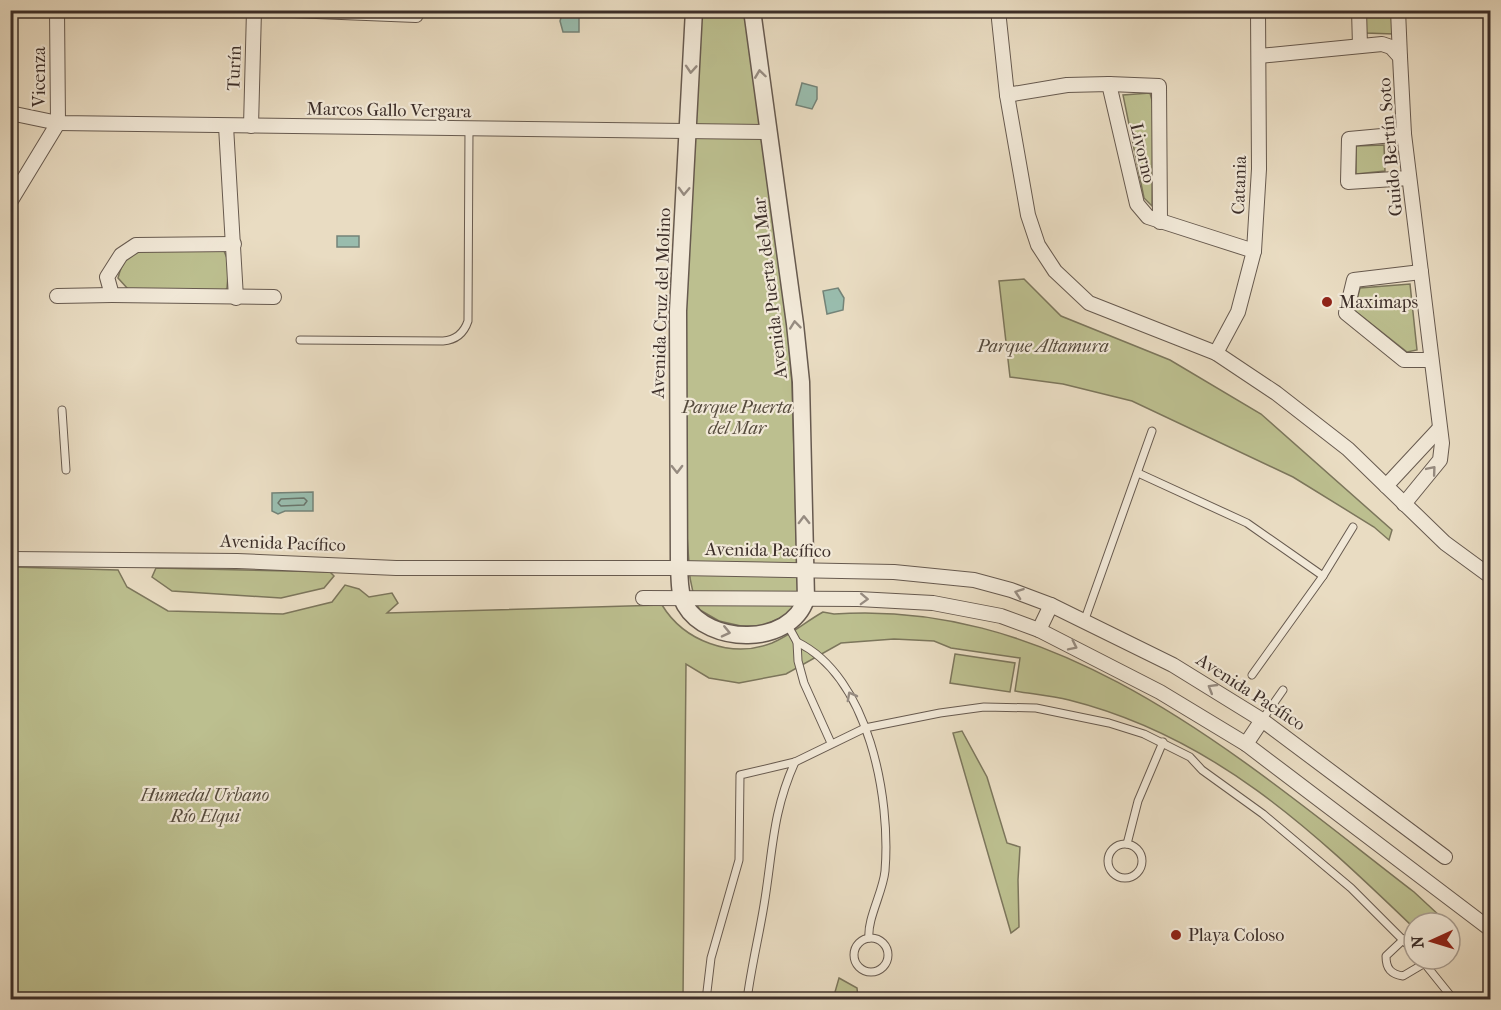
<svg xmlns="http://www.w3.org/2000/svg" width="1501" height="1010" viewBox="0 0 1501 1010" font-family="'IM FELL French Canon',serif">
  <rect width="100%" height="100%" fill="#e9dcc2"/>
  <filter id="stains"><feTurbulence type="fractalNoise" baseFrequency=".00333" numOctaves="4"/><feColorMatrix values="0 0 0 0 .2 0 0 0 0 .09 0 0 0 0 .02 0 0 0 .5 -.17"/></filter>
  <radialGradient id="worn" r=".72"><stop offset=".6" stop-color="#630" stop-opacity="0"/><stop offset="1" stop-color="#630" stop-opacity=".3"/></radialGradient>
  <g fill="#bcbf8f" stroke="#7c765c" stroke-width="1.5">
    <polygon points="700,11 744,11 787,325 792,383 798,594 790,614 762,626 741,626 719,621 700,610 695,602 690,578 680,435"/>
    <polygon points="1364,11 1393,11 1394,34 1365,33"/>
    <polygon points="1150,93 1153,104 1152,206 1144,198 1123,95"/>
    <polygon points="1384,145 1385,171 1356,174 1356,146"/>
    <path d="M 144,249 L 224,251 L 229,263 L 227,288 L 224,292 L 128,289 L 118,278 C 122,261 128,255 144,249 Z"/>
    <polygon points="1024,279 1061,316 1170,360 1261,414 1392,530 1389,540 1374,527 1293,477 1132,401 1063,384 1010,377 999,281"/>
    <polygon points="1410,284 1417,350 1407,352 1354,310 1360,288"/>
    <path d="M 11,567 L 118,570 L 127,587 L 168,611 L 283,614 L 332,602 L 345,585 L 359,589 L 369,597 L 392,593 L 398,603 L 387,613 L 662,605 C 684,641 731,659 772,643 C 791,635 805,622 823,612 L 834,614 C 1063,598 1245,762 1414,892 L 1441,917 L 1437,923 L 1414,923 L 1414,928 C 1311,829 1213,736 1069,700 C 1052,696 1033,694 1015,691 L 1020,658 L 951,648 L 934,641 L 894,639 L 841,643 L 786,674 L 739,683 L 709,678 L 686,664 L 683,999 L 11,1000 Z"/>
    <polygon points="156,568 330,572 334,576 324,588 281,598 172,591 152,577"/>
    <polygon points="955,654 1015,663 1010,692 950,683"/>
    <polygon points="962,731 987,777 1007,843 1020,847 1018,880 1019,927 1011,933 953,733"/>
    <polygon points="839,978 857,988 858,999 833,999"/>
  </g>
  <g fill="#99bcad" stroke="#748378" stroke-width="1.5">
    <polygon points="563,11 579,11 579,32 563,32 560,21"/>
    <polygon points="802,83 817,87 817,99 812,109 796,105"/>
    <rect x="337" y="236" width="22" height="11"/>
    <polygon points="838,288 844,298 843,310 827,314 823,291"/>
    <polygon points="313,492 313,511 285,511 278,514 272,511 272,493"/>
  </g>
  <g fill="none" stroke-linecap="round" stroke-linejoin="round">
    <polygon stroke="#6a756b" stroke-width="1.5" points="304,498 307,501 304,505 281,506 278,503 281,499"/>
    <defs>
      <g id="service">
        <path d="M 300,340 L 443,341 C 456,340 464,333 468,321 L 469,129"/>
        <polyline points="62,410 66,470"/>
        <polyline points="1138,473 1247,523 1323,576"/>
        <polyline points="1085,619 1152,431"/>
        <polyline points="787,624 797,642 798,661 804,683 831,743"/>
        <path d="M 797,642 C 869,677 891,798 885,871 C 883,892 867,919 869,938"/>
        <polyline points="1252,675 1323,576 1353,527"/>
        <polyline points="1262,720 1283,690"/>
        <polyline points="1127,844 1138,801 1163,742"/>
        <circle cx="1125" cy="861" r="17"/>
        <circle cx="871" cy="955" r="17"/>
        <path d="M 1404,939 L 1386,956 C 1386,969 1391,974 1403,976 L 1425,963"/>
        <polyline points="1421,959 1454,1000"/>
        <polyline points="706,1000 711,958 739,860 740,775 795,762 865,728 940,713 984,707 1036,708 1109,723 1144,734 1190,757 1202,770 1263,814 1351,888 1414,951"/>
        <path d="M 747,1000 C 751,968 759,936 764,905 C 773,851 772,813 795,762"/>
      </g>
      <g id="minor">
        <polyline points="292,10 416,15 416,10"/>
        <polyline points="998,10 1007,95 1028,215 1038,245 1055,271 1089,303 1216,353 1276,393 1348,449 1445,543 1490,576"/>
        <polyline points="1359,10 1360,46"/>
        <polyline points="1398,10 1400,57"/>
        <polyline points="1259,56 1382,44 1391,47 1400,57 1404,134 1442,443 1440,460 1404,504"/>
        <polyline points="1109,84 1159,86 1160,222"/>
        <polyline points="1007,95 1067,85 1109,84 1137,204 1148,217 1254,251"/>
        <polyline points="10,113 58,123 769,132"/>
        <polyline points="226,126 236,298"/>
        <polyline points="251,126 254,10"/>
        <polyline points="1404,134 1349,139 1348,182 1409,178"/>
        <polyline points="10,202 58,123 57,10"/>
        <polyline points="234,244 136,245 121,255 107,277 112,295 274,297"/>
        <polyline points="1421,272 1354,280 1346,313 1404,360 1431,360"/>
        <polyline points="57,296 112,295"/>
        <polyline points="1216,353 1238,312 1254,251 1259,169 1258,10"/>
        <polyline points="1386,486 1439,429"/>
        <polyline points="10,559 237,561 396,568 679,568 894,572 974,580 1011,590 1051,605 1173,665 1262,720 1445,857"/>
        <polyline points="643,598 858,599 933,603 1001,616 1039,630 1160,692 1246,744 1490,929"/>
        <polyline points="1039,630 1051,605"/>
        <polyline points="1246,744 1262,720"/>
      </g>
      <path id="tertiary" d="M 694,10 L 678,311 L 679,568 C 680,580 679,594 685,605 C 708,645 790,647 806,599 L 801,382 L 795,324 L 752,10"/>
    </defs>
    <use href="#service" stroke="#675a4f" stroke-width="9"/>
    <use href="#minor" stroke="#675a4f" stroke-width="16"/>
    <use href="#tertiary" stroke="#675a4f" stroke-width="19"/>
    <use href="#service" stroke="#f1e8d7" stroke-width="7"/>
    <use href="#minor" stroke="#f1e8d7" stroke-width="14"/>
    <use href="#tertiary" stroke="#f1e8d7" stroke-width="16"/>
  </g>
  <defs><path id="oneway-chevron" d="M-2-3.5L2.5 0L-2 3.5" fill="none" stroke-width="1.6" stroke-linecap="round" stroke-linejoin="round" transform="scale(1.5)"/></defs>
  <g stroke="#968b80">
    <use href="#oneway-chevron" transform="translate(691 69) rotate(94)"/>
    <use href="#oneway-chevron" transform="translate(760 74) rotate(-98)"/>
    <use href="#oneway-chevron" transform="translate(684 191) rotate(92)"/>
    <use href="#oneway-chevron" transform="translate(795 325) rotate(-96)"/>
    <use href="#oneway-chevron" transform="translate(677 469) rotate(89)"/>
    <use href="#oneway-chevron" transform="translate(1432 470) rotate(-50)"/>
    <use href="#oneway-chevron" transform="translate(804 520) rotate(-91)"/>
    <use href="#oneway-chevron" transform="translate(1019 593) rotate(-161)"/>
    <use href="#oneway-chevron" transform="translate(864 599) rotate(2)"/>
    <use href="#oneway-chevron" transform="translate(726 632) rotate(13)"/>
    <use href="#oneway-chevron" transform="translate(1073 646) rotate(26)"/>
    <use href="#oneway-chevron" transform="translate(1212 688) rotate(-149)"/>
    <use href="#oneway-chevron" transform="translate(851 696) rotate(-118)"/>
  </g>
  <g fill="#8f2418" stroke="#f1e8d7" stroke-width="2">
    <circle cx="1327" cy="302" r="6"/>
    <circle cx="1176" cy="935" r="6"/>
  </g>
  <g text-anchor="middle" stroke-width="4.5" stroke-linejoin="round" paint-order="stroke">
    <g font-size="18" fill="#3c2e29" stroke="#f1e8d7">
      <text transform="translate(234 68) rotate(-88)" y="6">Turín</text>
      <text transform="translate(39 77) rotate(-90)" y="6">Vicenza</text>
      <text transform="translate(389 110) rotate(1)" y="6">Marcos Gallo Vergara</text>
      <text transform="translate(1390 147) rotate(-95)" y="6">Guido Bertín Soto</text>
      <text transform="translate(1143 153) rotate(77)" y="6">Livorno</text>
      <text transform="translate(1239 185) rotate(-88)" y="6">Catania</text>
      <text transform="translate(770 288) rotate(-97)" y="6">Avenida Puerta del Mar</text>
      <text transform="translate(661 303) rotate(-88)" y="6">Avenida Cruz del Molino</text>
      <text transform="translate(283 543) rotate(2)" y="6">Avenida Pacífico</text>
      <text transform="translate(768 550) rotate(1)" y="6">Avenida Pacífico</text>
      <text transform="translate(1251 692) rotate(33)" y="6">Avenida Pacífico</text>
    </g>
    <g font-size="18" fill="#3c2e29" stroke="#f1e8d7" text-anchor="start">
      <text x="1339" y="308">Maximaps</text>
      <text x="1188" y="941">Playa Coloso</text>
    </g>
    <g font-size="18" font-style="italic" fill="#564b3d" stroke="#f1e8d7">
      <text x="1043" y="352">Parque Altamura</text>
      <text x="737" y="413">Parque Puerta<tspan x="737" dy="21">del Mar</tspan></text>
      <text x="205" y="801">Humedal Urbano<tspan x="205" dy="21">Río Elqui</tspan></text>
    </g>
  </g>
  <rect width="1501" height="1010" fill="none" stroke="#e9dcc2" stroke-width="36"/>
  <rect x="12" y="12" width="1477" height="986" fill="none" stroke="#3c2e29" stroke-width="3"/>
  <rect x="18" y="18" width="1465" height="974" fill="none" stroke="#3c2e29" stroke-width="1.5"/>
  <g transform="translate(1432 941) rotate(266)"><circle r="28" fill="#f1e8d7" stroke="#a99e91" stroke-width="1.5"/>
  <path d="M0-4.5L10 22L0 15L-10 22Z" fill="#8f2418"/>
  <text y="-9" font-size="16" font-weight="bold" text-anchor="middle" fill="#3c2e29">N</text>
  </g>
  <rect width="100%" height="100%" filter="url(#stains)"/>
  <rect width="100%" height="100%" fill="url(#worn)"/>
</svg>
